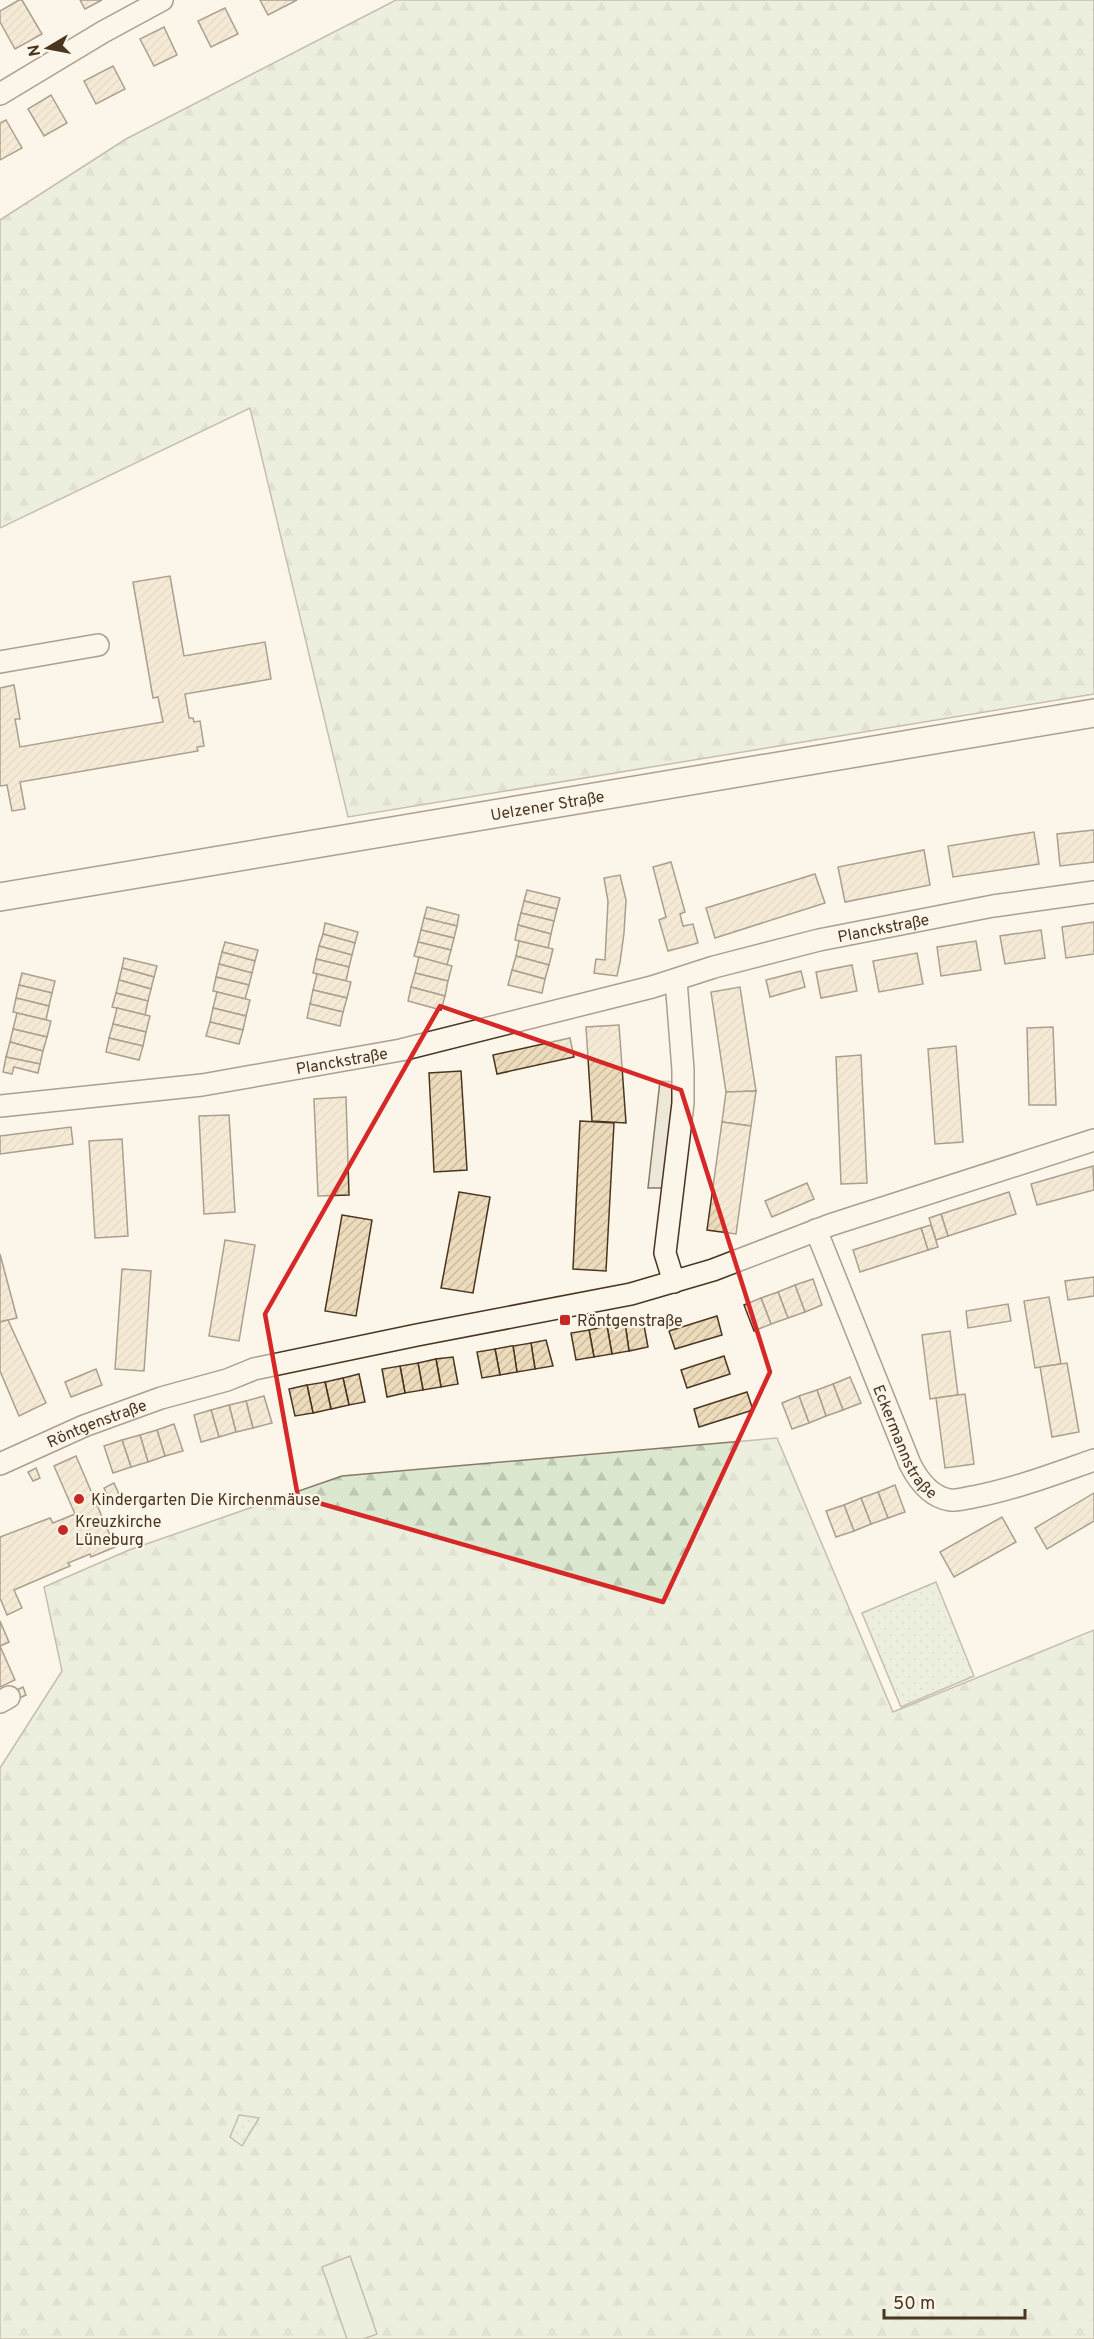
<svg xmlns="http://www.w3.org/2000/svg" width="1094" height="2339" viewBox="0 0 1094 2339" font-family="Overpass,sans-serif">
  <defs>
    <pattern id="forest-firs" width="22" height="20" patternUnits="userSpaceOnUse" patternTransform="scale(1.5)"><rect width="22" height="20" fill="#dce7d0"/><path d="M5 1l3.5 6h-7zM16 11l3.5 6h-7z" fill="#bec7b2"/></pattern>
    <pattern id="park-dots" width="8" height="8" patternUnits="userSpaceOnUse" patternTransform="scale(1.5)"><rect width="8" height="8" fill="#dce7d0"/><path d="M2 2h.1M6 6h.1" fill="none" stroke="#bec7b2" stroke-width="1.8" stroke-linecap="round"/></pattern>
    <pattern id="building-hatch" width="6" height="6" patternUnits="userSpaceOnUse" patternTransform="scale(1.5)"><rect width="6" height="6" fill="#ecdcbc"/><path d="M-1 1l2-2M0 6l6-6M5 7l2-2" fill="none" stroke="#ccbda1"/></pattern>
  </defs>
  <rect width="100%" height="100%" fill="#fbf6e9"/>
  <g fill="url(#forest-firs)" stroke="#887966" stroke-width="1.5">
    <polygon points="396,0 1094,0 1094,694 348,817 250,408 0,528 0,220 126,139"/>
    <polygon points="777,1438 893,1712 1094,1630 1094,2339 0,2339 0,1768 62,1671 44,1587 129,1550 342,1476"/>
  </g>
  <g fill="url(#park-dots)" stroke="#887966" stroke-width="1.5">
    <polygon points="936,1582 974,1676 901,1707 862,1613"/>
    <polygon points="239,2115 259,2118 242,2146 230,2137"/>
  </g>
  <polygon fill="#dce7d0" stroke="#887966" stroke-width="1.5" points="350,2256 377,2334 363,2339 347,2339 322,2267"/>
  <polygon fill="#ede7d9" stroke="#887966" stroke-width="1.5" points="660,1081 675,1082 663,1188 648,1188"/>
  <g fill="url(#building-hatch)" stroke="#4a3520" stroke-width="1.5">
    <polygon points="19,0 22,0 42,34 15,49 0,22 0,11"/>
    <polygon points="80,0 102,0 85,9"/>
    <polygon points="260,0 297,0 268,15"/>
    <polygon points="225,8 238,34 211,47 198,21"/>
    <polygon points="164,27 177,55 154,66 140,39"/>
    <polygon points="113,66 125,89 96,104 84,81"/>
    <polygon points="51,95 67,123 44,136 28,109"/>
    <polygon points="6,120 22,148 0,160 0,123"/>
    <polygon points="170,576 184,656 265,642 271,679 185,694 189,718 193,718 194,722 200,721 204,746 197,747 198,751 20,782 25,809 12,811 7,785 0,786 0,688 14,685 20,719 15,719 20,747 163,722 158,697 153,698 133,582"/>
    <polygon points="1094,830 1094,862 1060,866 1057,834"/>
    <polygon points="1034,832 1039,864 953,877 948,846"/>
    <polygon points="924,850 930,885 845,902 838,867"/>
    <polygon points="671,862 685,912 680,914 683,926 693,924 698,943 668,951 659,920 666,917 653,867"/>
    <polygon points="815,874 825,903 715,938 706,908"/>
    <polygon points="620,875 626,900 624,933 620,962 617,976 594,973 596,959 605,960 608,901 604,878"/>
    <polygon points="527,890 560,898 557,909 524,901"/>
    <polygon points="524,901 557,909 554,921 521,913"/>
    <polygon points="427,907 459,915 457,926 424,918"/>
    <polygon points="521,913 554,921 551,934 518,925"/>
    <polygon points="424,918 457,926 454,938 421,930"/>
    <polygon points="1094,922 1094,954 1066,958 1062,927"/>
    <polygon points="325,923 358,932 355,943 323,934"/>
    <polygon points="518,925 551,934 548,948 515,940"/>
    <polygon points="421,930 454,938 451,950 418,942"/>
    <polygon points="1041,930 1045,958 1005,964 1000,936"/>
    <polygon points="323,934 355,943 352,955 319,946"/>
    <polygon points="519,941 553,949 549,965 516,956"/>
    <polygon points="976,941 981,970 941,976 937,947"/>
    <polygon points="225,942 258,950 255,961 222,952"/>
    <polygon points="418,942 451,950 447,965 414,956"/>
    <polygon points="319,946 352,955 349,967 316,959"/>
    <polygon points="222,952 255,961 252,973 219,964"/>
    <polygon points="917,953 923,984 879,992 873,961"/>
    <polygon points="516,956 549,965 545,979 512,970"/>
    <polygon points="419,957 452,966 448,981 415,973"/>
    <polygon points="124,958 157,966 154,977 122,968"/>
    <polygon points="316,959 349,967 346,981 313,973"/>
    <polygon points="219,964 252,973 249,985 216,977"/>
    <polygon points="852,965 857,991 821,998 816,972"/>
    <polygon points="122,968 154,977 151,989 119,980"/>
    <polygon points="512,970 545,979 542,993 508,985"/>
    <polygon points="801,971 805,987 770,997 766,980"/>
    <polygon points="22,973 55,981 52,993 19,985"/>
    <polygon points="415,973 448,981 445,996 411,987"/>
    <polygon points="317,974 351,982 347,998 313,990"/>
    <polygon points="216,977 249,985 245,999 213,991"/>
    <polygon points="119,980 151,989 148,1001 116,993"/>
    <polygon points="19,985 52,993 49,1006 16,998"/>
    <polygon points="411,987 445,996 441,1010 408,1001"/>
    <polygon points="740,987 756,1091 726,1092 711,992"/>
    <polygon points="313,990 347,998 343,1012 310,1004"/>
    <polygon points="217,992 250,1000 246,1016 213,1008"/>
    <polygon points="116,993 148,1001 145,1015 112,1007"/>
    <polygon points="16,998 49,1006 46,1020 13,1012"/>
    <polygon points="310,1004 343,1012 340,1026 307,1018"/>
    <polygon points="117,1008 150,1016 146,1032 113,1024"/>
    <polygon points="213,1008 246,1016 243,1030 210,1022"/>
    <polygon points="17,1013 51,1021 47,1037 13,1029"/>
    <polygon points="210,1022 243,1030 239,1044 206,1036"/>
    <polygon points="113,1024 146,1032 143,1046 109,1038"/>
    <polygon points="619,1025 626,1123 592,1121 586,1027"/>
    <polygon points="1053,1027 1056,1105 1029,1105 1027,1028"/>
    <polygon points="13,1029 47,1037 43,1051 10,1042"/>
    <polygon points="109,1038 143,1046 139,1060 106,1052"/>
    <polygon points="570,1038 574,1057 497,1074 493,1055"/>
    <polygon points="10,1042 43,1051 40,1064 6,1057"/>
    <polygon points="956,1046 963,1142 935,1144 928,1049"/>
    <polygon points="861,1055 867,1183 841,1184 836,1057"/>
    <polygon points="6,1057 40,1064 38,1073 14,1067 12,1074 3,1072"/>
    <polygon points="461,1071 467,1170 434,1172 429,1073"/>
    <polygon points="756,1091 751,1126 722,1122 726,1092"/>
    <polygon points="346,1097 349,1195 318,1196 314,1099"/>
    <polygon points="229,1115 235,1212 204,1214 199,1116"/>
    <polygon points="580,1121 614,1123 606,1271 573,1269"/>
    <polygon points="722,1122 751,1126 736,1234 707,1230"/>
    <polygon points="71,1127 73,1144 0,1154 0,1136"/>
    <polygon points="122,1139 128,1236 95,1238 89,1141"/>
    <polygon points="1093,1166 1094,1190 1037,1205 1031,1184"/>
    <polygon points="807,1183 814,1199 772,1217 765,1201"/>
    <polygon points="459,1192 490,1197 473,1293 441,1288"/>
    <polygon points="1009,1192 1016,1214 948,1236 941,1214"/>
    <polygon points="941,1214 948,1236 936,1240 929,1218"/>
    <polygon points="342,1215 372,1220 356,1316 325,1311"/>
    <polygon points="931,1225 938,1247 928,1250 921,1228"/>
    <polygon points="921,1228 928,1250 860,1272 853,1250"/>
    <polygon points="225,1240 255,1245 239,1341 209,1336"/>
    <polygon points="0,1254 17,1318 0,1322"/>
    <polygon points="122,1269 151,1271 144,1371 115,1369"/>
    <polygon points="1094,1277 1094,1296 1068,1300 1065,1281"/>
    <polygon points="813,1279 822,1305 805,1312 795,1285"/>
    <polygon points="795,1285 805,1312 788,1318 778,1292"/>
    <polygon points="778,1292 788,1318 771,1324 761,1298"/>
    <polygon points="1049,1297 1061,1364 1035,1368 1024,1301"/>
    <polygon points="761,1298 771,1324 754,1331 744,1305"/>
    <polygon points="1008,1304 1011,1321 968,1328 966,1311"/>
    <polygon points="717,1316 722,1335 675,1349 669,1331"/>
    <polygon points="8,1320 46,1403 19,1416 0,1371 0,1322"/>
    <polygon points="643,1320 648,1347 629,1351 625,1323"/>
    <polygon points="625,1323 629,1351 612,1354 607,1326"/>
    <polygon points="607,1326 612,1354 594,1357 589,1330"/>
    <polygon points="589,1330 594,1357 576,1360 571,1333"/>
    <polygon points="950,1331 958,1395 930,1399 922,1335"/>
    <polygon points="546,1340 553,1366 535,1369 531,1343"/>
    <polygon points="531,1343 535,1369 517,1372 513,1346"/>
    <polygon points="511,1346 513,1346 517,1372 500,1375 495,1349"/>
    <polygon points="495,1349 500,1375 482,1378 477,1352"/>
    <polygon points="724,1356 730,1374 687,1388 681,1370"/>
    <polygon points="453,1357 458,1384 441,1387 436,1359"/>
    <polygon points="436,1359 441,1387 423,1390 418,1363"/>
    <polygon points="418,1363 423,1390 405,1393 400,1366"/>
    <polygon points="1067,1363 1079,1432 1052,1437 1040,1367"/>
    <polygon points="400,1366 405,1393 387,1397 382,1369"/>
    <polygon points="96,1369 102,1385 71,1397 65,1382"/>
    <polygon points="359,1374 365,1402 349,1405 343,1378"/>
    <polygon points="850,1377 861,1403 843,1410 833,1384"/>
    <polygon points="343,1378 349,1405 331,1409 325,1382"/>
    <polygon points="325,1382 331,1409 313,1413 307,1385"/>
    <polygon points="833,1384 843,1410 826,1416 817,1390"/>
    <polygon points="307,1385 313,1413 295,1416 289,1389"/>
    <polygon points="817,1390 826,1416 809,1423 799,1396"/>
    <polygon points="747,1392 753,1410 699,1427 694,1409"/>
    <polygon points="965,1394 974,1464 945,1468 936,1398"/>
    <polygon points="264,1396 272,1423 253,1428 246,1401"/>
    <polygon points="799,1396 809,1423 792,1429 782,1403"/>
    <polygon points="246,1401 253,1428 236,1432 229,1405"/>
    <polygon points="229,1405 236,1432 219,1437 211,1410"/>
    <polygon points="211,1410 219,1437 201,1442 194,1415"/>
    <polygon points="174,1424 183,1451 165,1456 157,1430"/>
    <polygon points="157,1430 165,1456 148,1462 140,1435"/>
    <polygon points="140,1435 148,1462 131,1467 122,1440"/>
    <polygon points="122,1440 131,1467 113,1473 104,1446"/>
    <polygon points="76,1456 115,1547 91,1557 90,1554 68,1563 70,1566 14,1590 22,1608 7,1615 0,1598 0,1537 50,1518 53,1523 75,1514 54,1466"/>
    <polygon points="36,1468 40,1478 33,1481 28,1472"/>
    <polygon points="114,1483 121,1499 111,1504 104,1488"/>
    <polygon points="895,1485 905,1512 888,1518 878,1492"/>
    <polygon points="878,1492 888,1518 871,1524 861,1498"/>
    <polygon points="1094,1493 1094,1521 1047,1549 1035,1528"/>
    <polygon points="861,1498 871,1524 854,1531 844,1505"/>
    <polygon points="844,1505 854,1531 836,1537 826,1511"/>
    <polygon points="1002,1517 1016,1542 954,1577 940,1552"/>
    <polygon points="0,1621 9,1642 0,1646 15,1680 0,1687"/>
    <polygon points="23,1687 26,1695 11,1702 8,1694"/>
  </g>
  <g fill="none" stroke-linecap="round" stroke-linejoin="round">
    <defs>
      <g id="minor">
        <polyline points="0,94 103,32 162,0"/>
        <polyline points="0,662 98,645"/>
        <path id="s1" d="M 0,1106 L 202,1085 L 401,1050 L 652,987 L 714,967 L 819,940 L 993,906 L 1094,892"/>
        <path id="s2" d="M 816,1230 L 910,1464 C 918,1480 931,1497 950,1500 C 957,1501 966,1498 973,1497 C 1015,1489 1054,1474 1094,1460"/>
        <polyline points="674,1282 665,1253 683,1103 683,1070 676,980"/>
        <path id="s3" d="M 0,1464 L 84,1426 L 161,1398 L 227,1380 L 254,1369 L 417,1335 L 631,1294 L 713,1270 L 830,1225 L 1094,1140"/>
        <polyline points="0,1702 9,1697"/>
      </g>
      <g id="major">
        <path id="s4" d="M 0,897 L 1094,713"/>
      </g>
    </defs>
    <use href="#minor" stroke="#4a3520" stroke-width="24"/>
    <use href="#major" stroke="#4a3520" stroke-width="30"/>
    <use href="#minor" stroke="#fbf6e9" stroke-width="21"/>
    <use href="#major" stroke="#fbf6e9" stroke-width="27"/>
  </g>
  <path d="M0 0H1094V2339H0ZM 440,1006 L 681,1090 L 770,1372 L 663,1602 L 298,1497 L 265,1314 Z" fill="#fbf6e9" fill-opacity=".55" fill-rule="evenodd"/>
  <path fill="none" stroke="#d62828" stroke-width="4.5" stroke-linejoin="round" d="M 440,1006 L 681,1090 L 770,1372 L 663,1602 L 298,1497 L 265,1314 Z"/>
  <g fill="#c62828" stroke="#fbf6e9" stroke-width="2">
    <rect x="559" y="1314" width="12" height="12" rx="3"/>
    <circle cx="79" cy="1499" r="6"/>
    <circle cx="63" cy="1530" r="6"/>
  </g>
  <g text-anchor="middle" stroke-width="4.5" stroke-linejoin="round" paint-order="stroke">
    <g font-size="16" fill="#4a3520" stroke="#fbf6e9">
      <text dy="6" stroke="none"><textPath href="#s4" startOffset="555">Uelzener Straße</textPath></text>
      <text dy="6" stroke="none"><textPath href="#s1" startOffset="903">Planckstraße</textPath></text>
      <text dy="6" stroke="none"><textPath href="#s1" startOffset="345">Planckstraße</textPath></text>
      <text dy="6" stroke="none"><textPath href="#s3" startOffset="105">Röntgenstraße</textPath></text>
      <text dy="6" stroke="none"><textPath href="#s2" startOffset="230">Eckermannstraße</textPath></text>
    </g>
    <g font-size="16" fill="#4a3520" stroke="#fbf6e9" text-anchor="start">
      <text x="577" y="1326">Röntgenstraße</text>
      <text x="91" y="1505">Kindergarten Die Kirchenmäuse</text>
      <text x="75" y="1527">Kreuzkirche<tspan x="75" dy="18">Lüneburg</tspan></text>
    </g>
  </g>
  <g transform="translate(48 48) rotate(260)" stroke="#fbf6e9" stroke-width="4.5" paint-order="stroke">
  <path d="M0-4.5L10 22L0 15L-10 22Z" fill="#4a3520"/>
  <text y="-9" font-size="16" font-weight="bold" text-anchor="middle" fill="#4a3520">N</text>
  </g>
  <path d="M884 2309v9h141v-9" fill="none" stroke="#4a3520" stroke-width="3"/>
  <text x="893" y="2309" font-size="18" fill="#4a3520" stroke="#fbf6e9" stroke-width="4.5" paint-order="stroke">50 m</text>
</svg>
